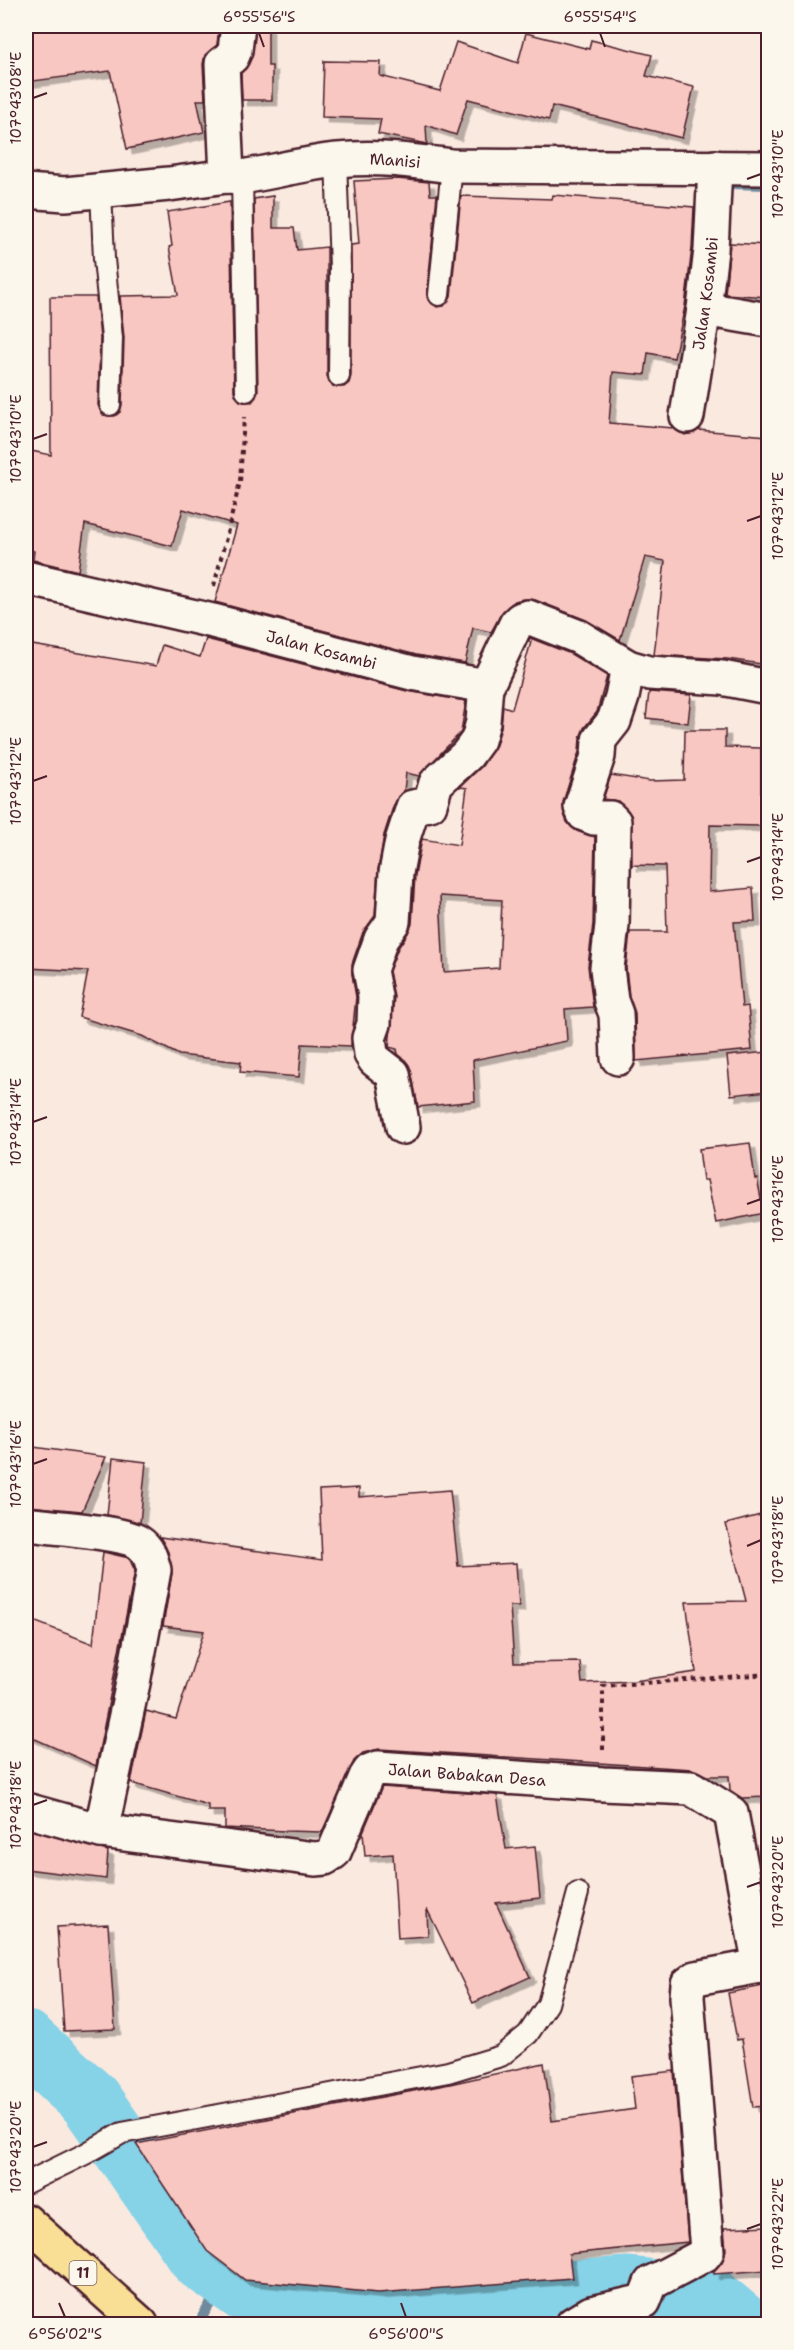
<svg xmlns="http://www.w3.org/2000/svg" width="794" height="2350" viewBox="0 0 794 2350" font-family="'Shantell Sans',sans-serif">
  <defs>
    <filter id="shadow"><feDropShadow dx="5.5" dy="5.5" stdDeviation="0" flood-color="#0004"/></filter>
  </defs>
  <rect width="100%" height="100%" fill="#fae9df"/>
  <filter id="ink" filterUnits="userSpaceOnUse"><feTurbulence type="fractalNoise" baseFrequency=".0167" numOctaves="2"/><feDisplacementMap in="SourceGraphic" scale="12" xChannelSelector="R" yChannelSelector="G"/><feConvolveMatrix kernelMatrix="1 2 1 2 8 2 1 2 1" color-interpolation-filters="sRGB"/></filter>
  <g filter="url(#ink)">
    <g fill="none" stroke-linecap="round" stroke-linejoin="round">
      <g stroke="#6e8a9c" stroke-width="10">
        <polyline points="732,184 768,185"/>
        <polyline points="208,2324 202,2317 227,2277"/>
      </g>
      <polyline stroke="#86d2e7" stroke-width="63" points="26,2042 90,2100 201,2259 246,2291 374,2304 628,2288 708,2296 741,2324"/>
    </g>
    <g fill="#f8c7c1" stroke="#4a1f2b" stroke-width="1.5" fill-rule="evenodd" filter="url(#shadow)">
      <polygon points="26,26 219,26 217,45 205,55 203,64 205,100 197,100 204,132 127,149 110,71 26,82"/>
      <polygon points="256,26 268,26 268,66 272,66 272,100 242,100 241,73 252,57"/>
      <polygon points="526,33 589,49 591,40 652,55 646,76 694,87 682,138 552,106 549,120 468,99 456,135 426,125 427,144 378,134 381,119 322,117 324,61 381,62 380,76 440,91 456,42 518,63"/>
      <polygon points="397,179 429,182 430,195 437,195 427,294 428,300 437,307 444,306 451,296 461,196 552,199 553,195 694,207 692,248 685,306 674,358 648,353 645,375 613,372 609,423 674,428 685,435 698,430 768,436 768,665 727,659 654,655 665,561 645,557 620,640 586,620 535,600 523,599 515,601 503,611 491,632 473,628 465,663 416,655 215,602 237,525 183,509 172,546 85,524 78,571 33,560 34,551 26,549 26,450 51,455 50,297 96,297 100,338 98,405 103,415 115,416 120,412 122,405 124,338 120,296 178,295 169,247 172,246 167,212 230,202 234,391 240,401 252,402 256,397 258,391 254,199 273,196 273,228 294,228 297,250 327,247 327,376 332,386 344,387 349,383 351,376 351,245 359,244 354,181"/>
      <polygon points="730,243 768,245 768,297 725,294"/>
      <path d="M 530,638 L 571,654 L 607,676 L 597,712 L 584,728 L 580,738 L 579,752 L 563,802 L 564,814 L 567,822 L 577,831 L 595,837 L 593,924 L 588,966 L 593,1007 L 565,1009 L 567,1041 L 473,1060 L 475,1101 L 418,1107 L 411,1070 L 405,1060 L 398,1054 L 397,1049 L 389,1047 L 394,997 L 389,971 L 398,948 L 408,933 L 412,924 L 415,875 L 422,839 L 459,845 L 467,788 L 460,787 L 482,766 L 496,745 L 501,727 L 503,706 L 512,709 L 531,642 L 528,642 ZM 440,896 L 502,900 L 499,968 L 444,972 Z"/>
      <polygon points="206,639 407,691 466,701 461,732 419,776 406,773 404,791 395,801 384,835 378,870 375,916 363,932 352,964 352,974 356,997 351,1046 302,1044 299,1077 240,1072 241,1062 179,1055 142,1036 79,1017 88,971 26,968 26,644 156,666 162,645 200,657"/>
      <polygon points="649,692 691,695 688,723 646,718"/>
      <polygon points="685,730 725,730 725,747 761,748 761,826 710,825 709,892 753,888 755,921 734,922 742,1007 748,1006 752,1050 636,1061 635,1013 629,996 626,968 630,932 667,932 665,866 632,865 631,815 618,801 603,799 611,775 650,781 684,780"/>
      <polygon points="768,1052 768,1091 731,1095 727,1056"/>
      <polygon points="750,1143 755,1179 757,1178 764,1213 716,1223 707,1180 703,1180 699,1149"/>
      <polygon points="26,1446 106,1457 82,1511 26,1506"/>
      <polygon points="113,1458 146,1462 140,1523 107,1515"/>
      <polygon points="359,1488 359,1497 450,1490 458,1566 516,1563 519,1606 510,1606 514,1663 580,1662 582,1683 634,1681 696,1672 686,1602 746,1601 726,1524 768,1513 768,1797 742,1798 730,1790 729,1776 707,1776 692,1769 379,1749 363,1753 354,1761 322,1832 285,1831 225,1828 225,1811 208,1811 208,1805 131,1783 146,1711 176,1719 204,1631 163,1626 172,1573 168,1552 160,1537 322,1560 319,1490"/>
      <polygon points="103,1552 129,1558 135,1571 96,1766 26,1735 26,1618 93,1644"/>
      <polygon points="382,1787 497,1795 506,1849 535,1846 540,1898 496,1903 530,1977 473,2003 427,1909 428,1936 398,1938 393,1854 365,1856 363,1832"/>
      <polygon points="26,1829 108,1851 106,1879 26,1869"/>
      <polygon points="108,1924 115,2029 64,2031 57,1927"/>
      <polygon points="768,1985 768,2106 753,2107 742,2039 737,2040 728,1993"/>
      <polygon points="544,2063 552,2121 635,2109 631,2076 674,2071 688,2242 569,2254 572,2278 378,2293 245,2280 207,2251 136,2144 450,2084"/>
      <polygon points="768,2226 768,2270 714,2274 714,2271 722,2262 726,2250 724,2228"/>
    </g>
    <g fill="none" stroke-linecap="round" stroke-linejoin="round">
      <defs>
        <g id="service">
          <polyline points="336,160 340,267 339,376"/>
          <polyline points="242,177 246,391"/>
          <polyline points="101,190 104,259 112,338 110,405"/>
          <polyline points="439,295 452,166"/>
          <polyline points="26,2183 85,2154 122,2133 448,2072 501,2056 528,2034 548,2004 578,1893"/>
        </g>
        <g id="minor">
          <polyline points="227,176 222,64 232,57 235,50 238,26"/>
          <path id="s1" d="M 26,191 L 65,194 L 169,184 L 227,176 L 242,177 C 273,172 307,163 338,160 C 378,156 412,161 452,166 L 768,168"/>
          <polyline points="704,309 768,320"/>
          <path id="s2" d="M 687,416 L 704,309 L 711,250 L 715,167"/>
          <path id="s3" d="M 26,578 L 213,621 L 412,673 L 481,685 L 486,685 L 489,681 L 516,624 L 521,619 L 528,617 L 579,637 L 628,667 L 649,673 L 722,678 L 768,687"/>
          <polyline points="618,1058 616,1014 611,1001 607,968 612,925 614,822 610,818 594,818 584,814 581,807 598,756 599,740 614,721 622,697 628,667"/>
          <polyline points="403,1127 393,1074 375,1060 371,1054 369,1038 374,1024 375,996 370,970 381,939 393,922 396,873 402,841 413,807 430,804 436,783 467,755 478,740 483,722 486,685"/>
          <path d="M 26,1524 C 49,1527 121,1532 138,1542 C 149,1549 151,1559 154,1570 L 133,1683 L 101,1831"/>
          <path id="s4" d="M 26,1810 L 101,1831 L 315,1859 L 325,1858 L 334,1852 L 366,1777 L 370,1771 L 378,1768 L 603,1784 L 691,1788 L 731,1813 L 760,1966 L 768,1965"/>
          <polyline points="573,2324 591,2313 644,2301 651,2283 704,2255 707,2251 687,1997 688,1984 696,1978 760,1966"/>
        </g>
        <polyline id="trunk" points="26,2221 141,2324"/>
      </defs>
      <use href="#service" stroke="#4a1f2b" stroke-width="24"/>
      <use href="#minor" stroke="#4a1f2b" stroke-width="38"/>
      <use href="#trunk" stroke="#4a1f2b" stroke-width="38"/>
      <g stroke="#4a1f2b" stroke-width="4" stroke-dasharray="4.5 4.5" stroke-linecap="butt">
        <polyline points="214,586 240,482 244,417"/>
        <polyline points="603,1750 603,1686 768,1674"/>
      </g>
      <use href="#service" stroke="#fbf7ec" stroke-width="20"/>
      <use href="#minor" stroke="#fbf7ec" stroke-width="33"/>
      <use href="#trunk" stroke="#f9df96" stroke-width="33"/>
    </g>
  </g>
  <path fill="none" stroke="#4a1f2b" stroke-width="2" d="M 259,33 L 264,47M 600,33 L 605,47M 33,98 L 47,93M 747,179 L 761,174M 33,439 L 47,434M 747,521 L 761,516M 33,781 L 47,776M 747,862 L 761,857M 33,1122 L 47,1117M 747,1204 L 761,1199M 33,1464 L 47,1459M 747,1546 L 761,1540M 33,1805 L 47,1800M 747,1887 L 761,1882M 33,2147 L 47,2142M 747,2229 L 761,2224M 59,2303 L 65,2317M 401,2303 L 406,2317"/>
  <g text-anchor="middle" stroke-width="4.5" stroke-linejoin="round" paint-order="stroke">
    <rect fill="#fbf7ec" stroke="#7f6065" stroke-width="1.5" x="69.5" y="2261" width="27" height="24" rx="4.5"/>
    <g font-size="15" font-weight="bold" fill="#4a1f2b">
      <text x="83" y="2278">11</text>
    </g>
    <g font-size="16" fill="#4a1f2b" stroke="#fbf7ec">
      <text dy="6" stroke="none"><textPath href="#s1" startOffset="372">Manisi</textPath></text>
      <text dy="6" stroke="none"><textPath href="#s2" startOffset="124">Jalan Kosambi</textPath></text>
      <text dy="6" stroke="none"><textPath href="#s3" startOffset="304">Jalan Kosambi</textPath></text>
      <text dy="6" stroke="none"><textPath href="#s4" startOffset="501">Jalan Babakan Desa</textPath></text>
    </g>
  </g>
  <rect width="794" height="2350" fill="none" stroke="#fbf7ec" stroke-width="66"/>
  <rect x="33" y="33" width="728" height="2284" fill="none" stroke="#4a1f2b" stroke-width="2"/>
  <g font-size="15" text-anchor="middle" fill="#4a1f2b">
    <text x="259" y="22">6°55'56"S</text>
    <text x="600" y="22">6°55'54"S</text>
    <text transform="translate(16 98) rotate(-90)" y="5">107°43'08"E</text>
    <text transform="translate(778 174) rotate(-90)" y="5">107°43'10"E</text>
    <text transform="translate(16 439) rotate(-90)" y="5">107°43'10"E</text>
    <text transform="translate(778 516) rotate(-90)" y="5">107°43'12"E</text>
    <text transform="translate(16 781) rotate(-90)" y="5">107°43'12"E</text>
    <text transform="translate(778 857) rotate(-90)" y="5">107°43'14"E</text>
    <text transform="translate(16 1122) rotate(-90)" y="5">107°43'14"E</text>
    <text transform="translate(778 1199) rotate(-90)" y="5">107°43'16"E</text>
    <text transform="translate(16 1464) rotate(-90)" y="5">107°43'16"E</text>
    <text transform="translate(778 1540) rotate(-90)" y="5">107°43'18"E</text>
    <text transform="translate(16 1805) rotate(-90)" y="5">107°43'18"E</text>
    <text transform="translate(778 1882) rotate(-90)" y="5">107°43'20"E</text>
    <text transform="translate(16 2147) rotate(-90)" y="5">107°43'20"E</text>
    <text transform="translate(778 2224) rotate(-90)" y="5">107°43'22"E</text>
    <text x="65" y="2339">6°56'02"S</text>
    <text x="406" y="2339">6°56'00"S</text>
  </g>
</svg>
